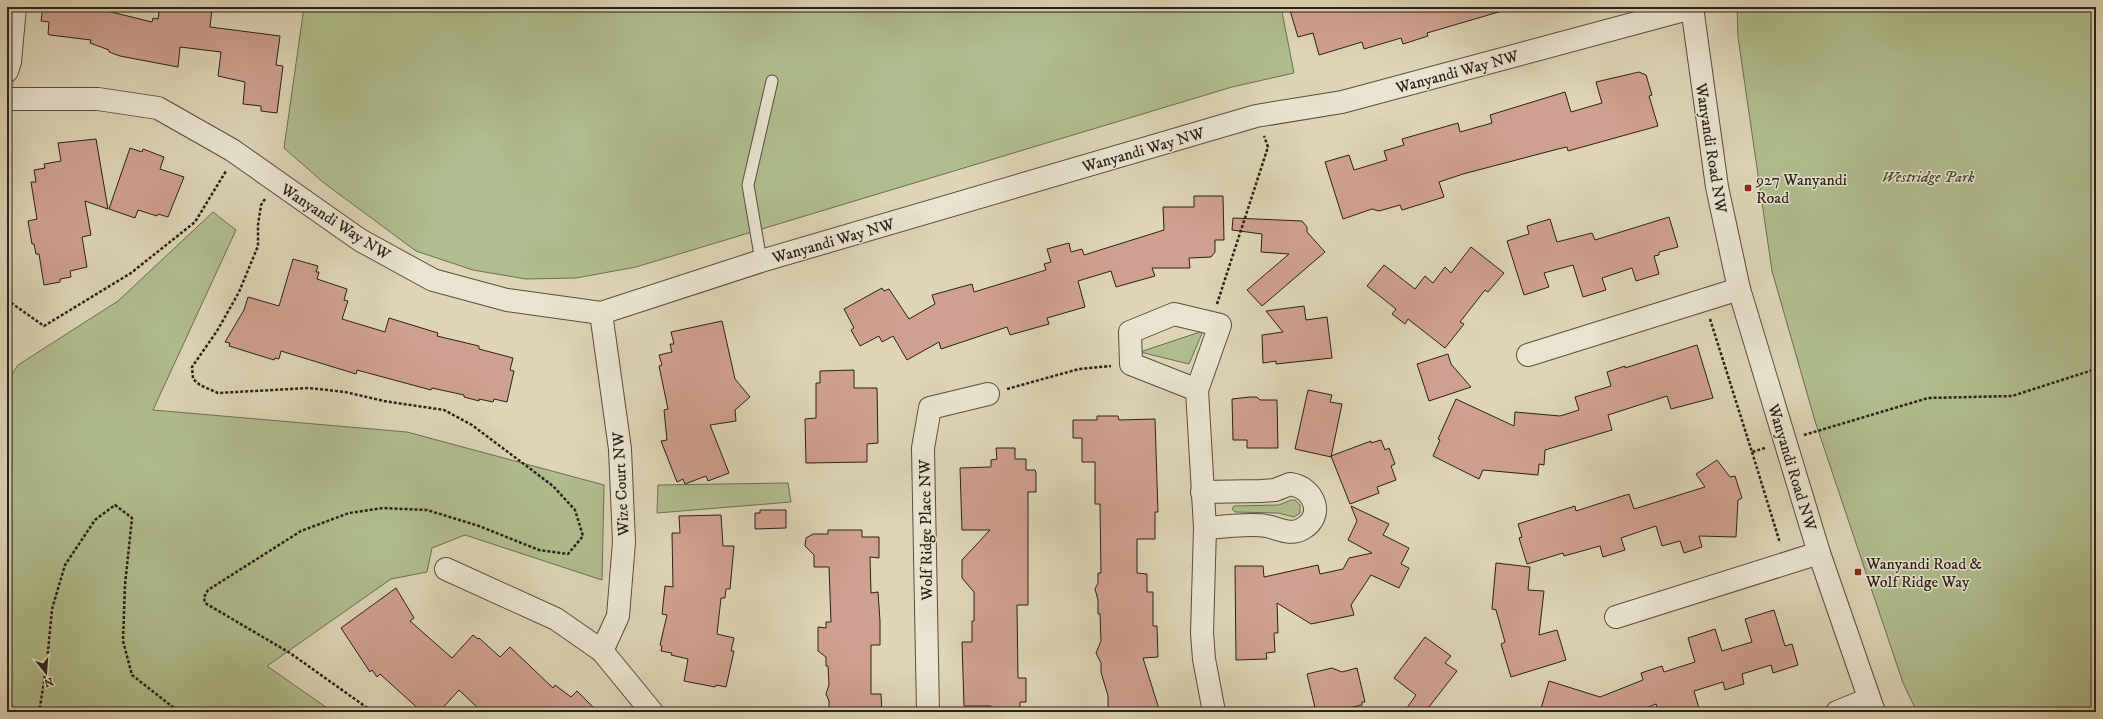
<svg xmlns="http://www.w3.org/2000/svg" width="2103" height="719" viewBox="0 0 2103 719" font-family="'IM FELL DW Pica',serif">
  <rect width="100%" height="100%" fill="#ddd5b6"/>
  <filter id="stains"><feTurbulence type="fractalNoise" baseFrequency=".005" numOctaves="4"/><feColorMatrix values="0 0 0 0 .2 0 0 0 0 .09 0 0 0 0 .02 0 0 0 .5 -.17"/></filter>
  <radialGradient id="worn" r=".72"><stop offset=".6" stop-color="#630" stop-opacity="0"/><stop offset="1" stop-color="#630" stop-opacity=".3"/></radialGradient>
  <g fill="#b0bd8e" stroke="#6d6e54">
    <polygon points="304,7 1281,7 1294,73 1232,87 636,267 576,278 526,279 473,270 416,251 324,183 284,148"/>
    <polygon points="1737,7 2096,7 2096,712 1917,712 1903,683 1815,421 1772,271 1738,37"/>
    <polygon points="213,212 236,230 153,410 407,432 604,485 602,580 465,535 432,548 427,572 391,579 267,666 333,712 7,712 7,382 18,365 118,301"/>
    <polygon points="1203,331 1189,364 1140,352"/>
    <polygon points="788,483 791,502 657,513 658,485"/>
    <polygon points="1291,500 1295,500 1300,505 1300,513 1294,517 1278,513 1235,512 1232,509 1234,506 1279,505"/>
  </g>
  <g fill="#cfa08f" stroke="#2a2019">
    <polygon points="43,7 103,7 103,10 152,22 153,18 158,19 160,7 193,7 212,9 210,27 280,36 276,65 283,66 277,113 261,111 261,106 243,104 245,82 218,76 221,52 180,47 178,67 120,56 109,52 109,50 90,43 91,40 50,35 48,34 49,22 41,21"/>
    <polygon points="1289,7 1502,7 1502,11 1427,33 1428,36 1403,44 1401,38 1364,49 1362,42 1319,55 1313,33 1298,37"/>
    <polygon points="1639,72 1646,75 1652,95 1649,96 1658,126 1568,151 1567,147 1558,149 1463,174 1439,182 1444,197 1402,210 1400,205 1379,211 1372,209 1343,219 1325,162 1349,155 1354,170 1387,160 1384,151 1404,145 1402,139 1458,123 1460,132 1492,123 1490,115 1565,92 1571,112 1602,103 1596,82"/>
    <polygon points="96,139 108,209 85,201 91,235 82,237 87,267 70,271 71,277 60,279 60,282 44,285 39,254 36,254 34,244 32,244 28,221 37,219 31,182 36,182 34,170 45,168 44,164 61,161 58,143"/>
    <polygon points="130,148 142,152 143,149 164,157 160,169 184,177 168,217 158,214 157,216 138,210 135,218 109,209"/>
    <polygon points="1194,196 1223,196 1224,240 1215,240 1215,252 1211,257 1189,258 1190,268 1152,268 1155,276 1116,287 1111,271 1078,281 1085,307 1047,318 1049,324 1010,335 1007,327 941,349 939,342 907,360 893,336 882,342 879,336 860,346 851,330 854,328 844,309 882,288 884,291 889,289 909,319 935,304 932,295 972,284 974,292 1046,270 1044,264 1051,262 1047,249 1069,243 1071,252 1082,249 1084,255 1164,230 1163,207 1194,207"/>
    <polygon points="1669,217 1678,247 1659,252 1659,255 1654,256 1659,274 1636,281 1632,268 1602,278 1606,290 1583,297 1573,265 1544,273 1549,287 1524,295 1507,241 1529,234 1527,226 1550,219 1557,242 1592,233 1595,240"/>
    <polygon points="1233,218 1302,221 1307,227 1307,232 1325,252 1262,306 1247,290 1289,254 1261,252 1262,234 1232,230"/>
    <polygon points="1471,247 1504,273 1488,292 1485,290 1460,322 1464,324 1445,348 1408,319 1405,324 1392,314 1396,309 1367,286 1384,265 1415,289 1425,276 1433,283 1445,267 1451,273"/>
    <polygon points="293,259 318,266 316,272 319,272 317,279 347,289 344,300 348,301 342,319 385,332 389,318 438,333 437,336 479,346 479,349 513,358 510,370 514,371 507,402 494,399 493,402 479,399 479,401 464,397 464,395 432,388 431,390 357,370 356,374 281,351 279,359 275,358 274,360 229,346 230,343 225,342 244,310 248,297 279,306"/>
    <polygon points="1304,306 1306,320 1327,317 1332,358 1276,364 1276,361 1263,363 1262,335 1283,332 1266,311"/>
    <polygon points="722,321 735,379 750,397 735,410 736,421 710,425 729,473 708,481 706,476 685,484 683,479 677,482 661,441 667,440 664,410 668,409 659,366 662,365 659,355 672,352 670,344 674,344 671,332"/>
    <polygon points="1697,345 1713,398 1671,409 1667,396 1608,415 1612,430 1545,450 1544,465 1539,464 1538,475 1483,470 1479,479 1433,456 1440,440 1438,439 1456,399 1514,426 1515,412 1560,416 1579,410 1575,397 1611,386 1607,372 1625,366 1625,368"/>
    <polygon points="1448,354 1451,364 1471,387 1429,401 1417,364"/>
    <polygon points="854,370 854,388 877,388 878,443 867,444 867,462 806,463 805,419 816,418 816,383 820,383 820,371"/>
    <polygon points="1308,390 1332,395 1330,402 1342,404 1331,457 1295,449"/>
    <polygon points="1250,397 1257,397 1260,400 1277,400 1278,448 1247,448 1247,440 1233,440 1232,399"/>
    <polygon points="1097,416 1118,416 1119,420 1155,419 1158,512 1155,512 1155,539 1137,539 1137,573 1147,574 1147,592 1153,592 1153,626 1157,626 1158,657 1143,658 1160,712 1108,712 1108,696 1101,672 1101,663 1096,653 1101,641 1100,614 1098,614 1098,600 1095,589 1098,583 1098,573 1101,573 1100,504 1095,504 1095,462 1082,462 1082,438 1073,438 1073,420 1097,420"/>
    <polygon points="1381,440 1385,450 1389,448 1395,464 1391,466 1396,480 1377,487 1379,493 1350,504 1331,456 1371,441 1371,443"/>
    <polygon points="996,448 1015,448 1015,459 1026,459 1026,470 1035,470 1036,473 1036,492 1028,492 1028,605 1017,605 1018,678 1026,678 1026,702 1020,702 1020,712 991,712 991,706 964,706 962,642 972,642 972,621 974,621 974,592 962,578 962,560 990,530 962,530 960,468 991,467 991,460 997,459"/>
    <polygon points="1717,460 1730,477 1735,476 1742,498 1738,500 1736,537 1699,536 1702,547 1684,553 1680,541 1662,546 1656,526 1621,538 1625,550 1603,557 1600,546 1564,556 1563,553 1527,564 1519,538 1522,537 1518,524 1575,506 1576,511 1629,494 1634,509 1705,487 1696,474"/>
    <polygon points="1351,506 1389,524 1383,535 1409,548 1401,564 1409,568 1399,588 1371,575 1351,605 1354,615 1311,624 1277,603 1278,633 1274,633 1275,652 1266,653 1267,659 1236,660 1235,566 1263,566 1264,577 1318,565 1320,574 1343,569 1349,558 1372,553 1348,540 1357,521"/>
    <polygon points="760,510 786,510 786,528 755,529 755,513 760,513"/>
    <polygon points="721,515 723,546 734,546 730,589 726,589 725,598 721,598 717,634 734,638 731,651 734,651 726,687 716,685 715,687 684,681 688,659 671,655 672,653 661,651 662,646 660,645 667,615 662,614 665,586 673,587 672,533 680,533 679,516"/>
    <polygon points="828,530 862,530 862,537 879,537 879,558 870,557 871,593 878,592 880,621 880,645 871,645 871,694 881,694 882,712 829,712 829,701 826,694 829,685 828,666 826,666 826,657 818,651 818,627 826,628 826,622 831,622 829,567 814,567 814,555 805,546 806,538 813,534 828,534"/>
    <polygon points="1496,563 1530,567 1528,590 1544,591 1539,635 1557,630 1566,660 1511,677 1501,644 1505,642 1496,610 1492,609"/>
    <polygon points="396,588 414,618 410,621 452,658 473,635 478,639 479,638 500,657 510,647 553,688 555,685 571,697 577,691 598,712 481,711 459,690 439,712 422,712 380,674 377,677 372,670 370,672 341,628"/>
    <polygon points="1774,610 1785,646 1792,644 1798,665 1773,673 1771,665 1742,674 1744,684 1725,690 1723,682 1694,691 1700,712 1659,712 1656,704 1636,712 1540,712 1549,681 1600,697 1643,680 1641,673 1662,666 1664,672 1695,662 1688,638 1715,629 1722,651 1752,642 1745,619"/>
    <polygon points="1425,637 1451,656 1445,663 1457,671 1425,712 1404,712 1416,695 1394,678"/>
    <polygon points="1332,668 1342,672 1357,668 1365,702 1362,702 1362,705 1344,709 1345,712 1316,712 1307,674"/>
  </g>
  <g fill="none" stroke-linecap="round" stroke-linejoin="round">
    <defs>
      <polyline id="service" points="761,261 748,185 772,81"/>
      <g id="minor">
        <polyline points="7,71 10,62 15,7"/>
        <polyline points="7,99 98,99 158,108 232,150 360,240 433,280 507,300 601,313 761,261 1256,116 1342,102 1692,8"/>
        <polyline points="601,313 620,449 624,542 618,616 602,651"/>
        <polyline points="1528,355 1739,289"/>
        <polyline points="1197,390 1131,364 1130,332 1174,314 1220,325 1197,390 1205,528 1202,633 1204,659 1214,712"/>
        <path d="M 1202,492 L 1261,491 L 1275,490 L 1290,484 C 1314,487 1326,516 1302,529 C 1290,536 1278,528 1266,526 C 1249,523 1223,527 1205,528"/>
        <polyline points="446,569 556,619 602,651 652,712"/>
        <polyline points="1616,617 1819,553"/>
        <polyline points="928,712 923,448 930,408 988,394"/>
        <polyline points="1837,712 1869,699"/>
      </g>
      <polyline id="tertiary" points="1692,7 1717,187 1739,289 1819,553 1874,712"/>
    </defs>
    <use href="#service" stroke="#574d40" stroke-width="13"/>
    <use href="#minor" stroke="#574d40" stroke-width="24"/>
    <use href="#tertiary" stroke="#574d40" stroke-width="24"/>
    <g stroke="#2a2019" stroke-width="2.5" stroke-dasharray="3 2" stroke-linecap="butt">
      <polyline points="265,199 261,205 258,225 258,246 239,292 217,331 192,367 193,379 200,385 218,393 309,388 345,392 384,401 444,410 472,425 553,486 575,510 583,536 568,554 539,550 479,526 427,510 383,508 349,513 301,531 208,590 204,597 205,603 290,653 373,712"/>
      <polyline points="7,300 44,326 131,273 195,222 226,171"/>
      <polyline points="1217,304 1268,147 1264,136"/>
      <polyline points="1710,319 1752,452 1765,448"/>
      <polyline points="1007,389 1079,369 1111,366"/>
      <polyline points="1804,435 1928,398 2012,396 2096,369"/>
      <polyline points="1752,452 1780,543"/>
      <polyline points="36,712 40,707 47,662 52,609 65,565 95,520 115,505 132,518 125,585 123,641 132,675 179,712"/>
    </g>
    <use href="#service" stroke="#e9e4d0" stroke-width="11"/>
    <use href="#minor" stroke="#e9e4d0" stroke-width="22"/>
    <use href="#tertiary" stroke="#e9e4d0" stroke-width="22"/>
  </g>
  <g fill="#8f2418" stroke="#e9e4d0" stroke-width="1.5">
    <rect x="1744" y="184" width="8" height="8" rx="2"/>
    <rect x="1854" y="568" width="8" height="8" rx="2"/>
  </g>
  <g text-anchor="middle" stroke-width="3" stroke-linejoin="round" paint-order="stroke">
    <g font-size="16" fill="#2a2019" stroke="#e9e4d0">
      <text transform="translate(1457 71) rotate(-15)" y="6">Wanyandi Way NW</text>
      <text transform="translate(1712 148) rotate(81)" y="6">Wanyandi Road NW</text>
      <text transform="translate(1143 149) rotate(-16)" y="6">Wanyandi Way NW</text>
      <text transform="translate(336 221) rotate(33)" y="6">Wanyandi Way NW</text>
      <text transform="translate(833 240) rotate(-16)" y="6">Wanyandi Way NW</text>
      <text transform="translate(1793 467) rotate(73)" y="6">Wanyandi Road NW</text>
      <text transform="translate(620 484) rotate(-93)" y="6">Wize Court NW</text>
      <text transform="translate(925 530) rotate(-91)" y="6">Wolf Ridge Place NW</text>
    </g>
    <g font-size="16" font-style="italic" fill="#4c4736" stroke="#e9e4d0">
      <text x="1928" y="182">Westridge Park</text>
    </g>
    <g font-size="16" fill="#2a2019" stroke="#e9e4d0" text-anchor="start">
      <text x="1756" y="185">927 Wanyandi<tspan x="1756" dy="18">Road</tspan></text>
      <text x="1866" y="569">Wanyandi Road &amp;<tspan x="1866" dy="18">Wolf Ridge Way</tspan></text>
    </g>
  </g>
  <rect width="2103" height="719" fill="none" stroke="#ddd5b6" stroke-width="24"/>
  <rect x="8" y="8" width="2087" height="703" fill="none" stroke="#2a2019" stroke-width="2"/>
  <rect x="12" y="12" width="2079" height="695" fill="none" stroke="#2a2019"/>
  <g transform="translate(46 673) rotate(163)" stroke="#e9e4d0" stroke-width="3" paint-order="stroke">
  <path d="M0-3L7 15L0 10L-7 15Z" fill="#2a2019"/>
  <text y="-6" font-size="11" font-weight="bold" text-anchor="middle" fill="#2a2019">N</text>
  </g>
  <rect width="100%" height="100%" filter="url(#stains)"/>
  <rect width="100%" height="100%" fill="url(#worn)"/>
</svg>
